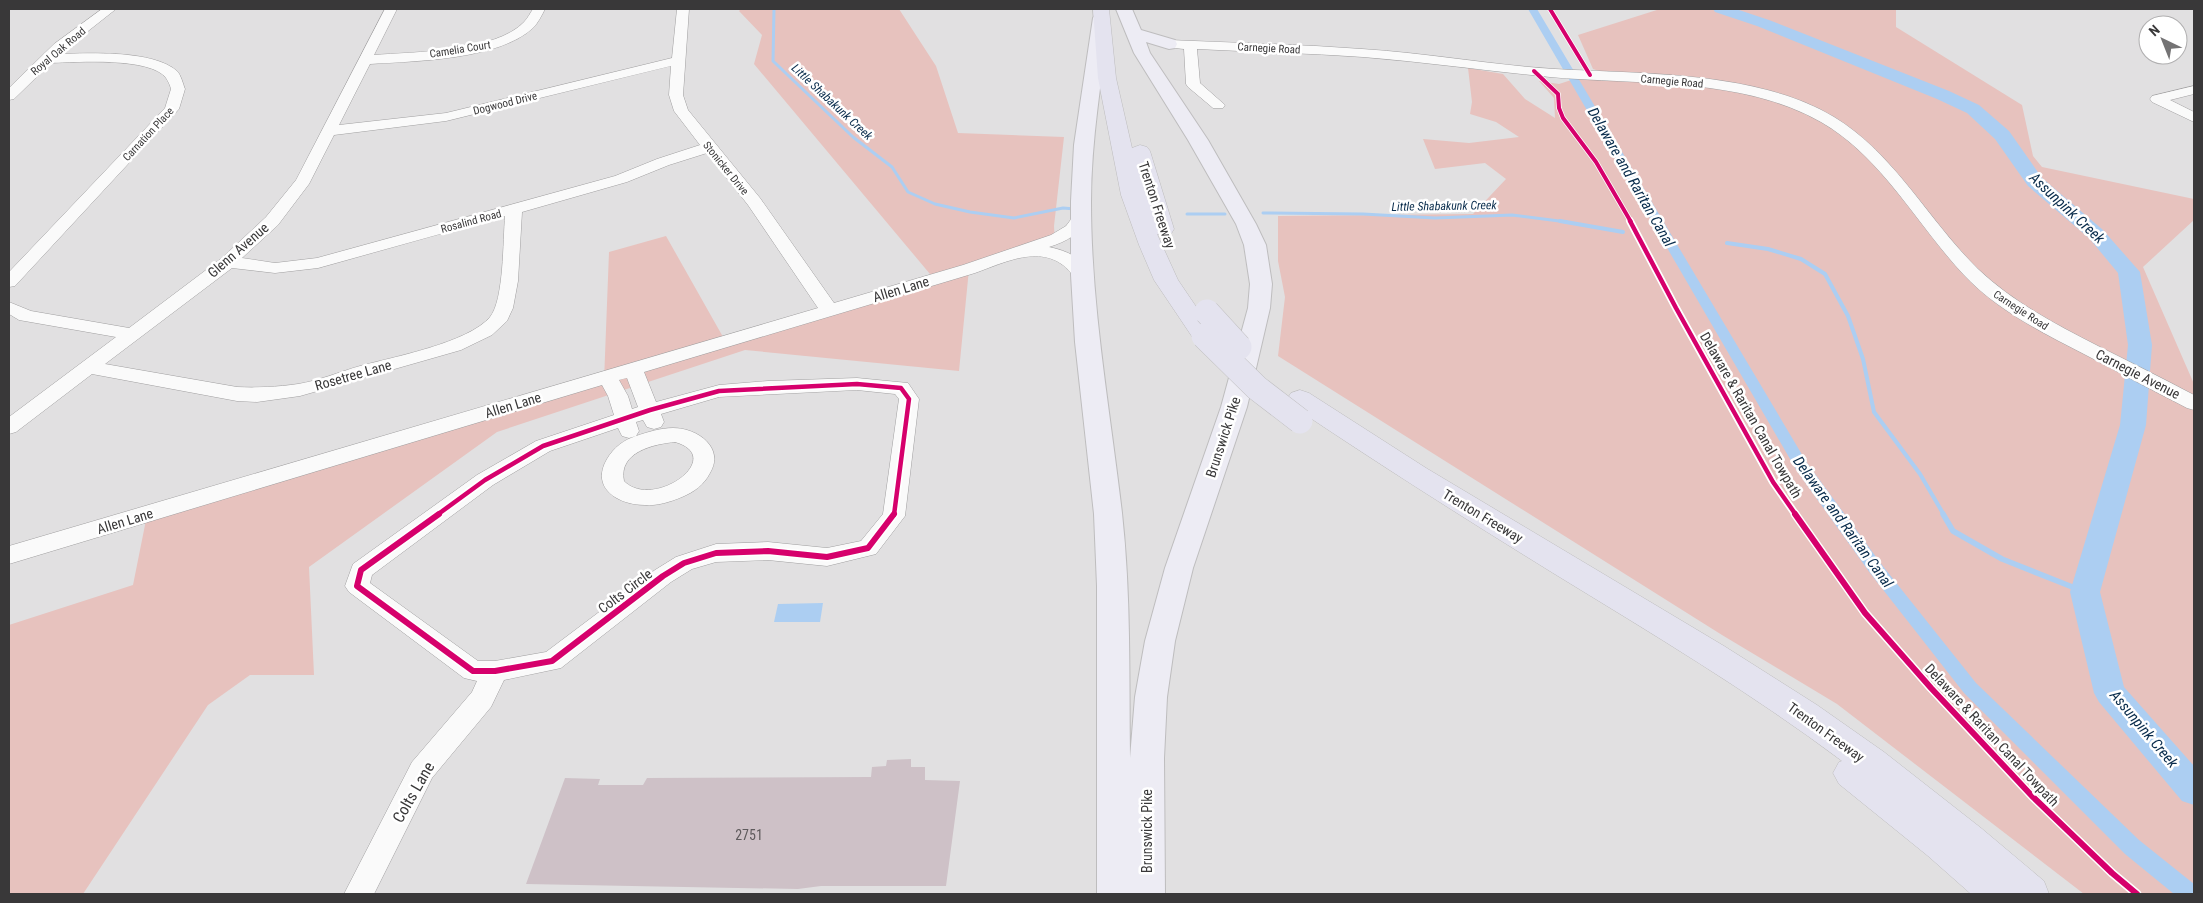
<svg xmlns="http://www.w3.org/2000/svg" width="2203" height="903" viewBox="0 0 2203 903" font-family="'Roboto Condensed',sans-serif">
  <rect width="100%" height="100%" fill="#e1e0e1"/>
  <g fill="#e7c2be">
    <polygon points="741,9 899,9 936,66 958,133 1064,137 1054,226 1055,244 969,269 959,371 745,350 497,432 309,567 314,675 250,675 208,705 83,894 9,894 9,625 133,585 146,520 604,381 609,252 666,236 727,344 935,280 754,64 762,35 739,11"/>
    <polygon points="1660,9 1896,9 1896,27 2022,105 2033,156 2042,167 2194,199 2194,220 2143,267 2194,384 2194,894 2084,894 1837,704 1722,635 1278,356 1285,297 1278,261 1278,216 1473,214 1506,179 1485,163 1435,169 1423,139 1469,143 1519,137 1496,122 1470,114 1472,102 1468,68 1503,74 1525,99 1555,118 1554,98 1539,81 1559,84 1599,71 1593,69 1578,35"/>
  </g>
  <polygon fill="#accef2" points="823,603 820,622 774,622 778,604"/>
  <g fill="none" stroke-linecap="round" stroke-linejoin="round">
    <g stroke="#accef2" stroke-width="3">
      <polyline points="774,9 773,61 853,137 892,167 908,192 935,204 970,212 1014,218 1063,208 1075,209"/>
      <polyline points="1263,213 1363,214 1435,218 1512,215 1567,222"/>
      <polyline points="1187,214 1225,214"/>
    </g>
    <g stroke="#accef2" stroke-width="4">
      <polyline points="1560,221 1623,232"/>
      <polyline points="1727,243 1768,249 1801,259 1825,274 1848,316 1863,359 1874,412 1920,474 1944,515"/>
    </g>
    <polyline stroke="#accef2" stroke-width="5.5" points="1943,514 1953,531 2002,559 2085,592"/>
    <polygon fill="#accef2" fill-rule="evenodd" points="1528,9 1537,9 1807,463 1882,565 1976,683 2139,840 2194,884 2194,894 2174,894 2125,854 1964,693 1870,573 1797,471"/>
    <polygon fill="#accef2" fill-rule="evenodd" points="1713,9 1736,9 1769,20 1949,91 1979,105 2009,131 2042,178 2103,230 2140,272 2152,345 2146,425 2100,592 2124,687 2194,766 2194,805 2182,801 2099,702 2094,693 2070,592 2120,425 2128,345 2118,273 2089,238 2028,186 1995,139 1967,113 1937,99 1757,26 1715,12"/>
  </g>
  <polygon fill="#cec1c7" points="911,759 911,767 925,767 925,780 960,781 946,886 821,886 798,889 526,884 565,778 600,779 598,785 643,785 647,778 871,777 872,767 886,766 887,760"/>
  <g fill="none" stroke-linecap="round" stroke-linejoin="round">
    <defs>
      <g id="minor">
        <path d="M 102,9 L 116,9 L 59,54 C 90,53 153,50 177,71 C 181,75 183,84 185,89 L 179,109 L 15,286 L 9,287 L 9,272 L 165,108 L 171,89 C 170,85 168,81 166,78 C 151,57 75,62 51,63 L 14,99 L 9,100 L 9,88 L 54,44 Z"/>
        <path d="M 385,9 L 397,9 L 374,55 C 413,52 496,52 524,22 C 528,18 530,13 533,9 L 545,9 C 542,15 538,23 533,28 C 498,60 416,61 370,64 L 339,125 L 446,113 L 672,58 L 677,9 L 689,9 L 683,95 L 688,110 L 760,198 L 834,303 L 963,265 L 1051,235 L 1066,226 L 1075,214 L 1087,214 L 1089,218 C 1079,234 1068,241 1049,247 C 1069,251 1081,258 1091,275 L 1088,279 L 1082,280 L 1076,279 C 1049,240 1011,260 975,273 L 644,372 L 656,402 L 719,385 L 768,381 L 857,378 L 908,383 L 919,399 L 905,516 L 876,554 L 827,566 L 768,560 L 716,562 L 692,569 L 671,582 L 561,668 L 504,680 L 491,707 L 432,778 L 374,894 L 344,894 L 412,762 L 472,692 L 477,681 L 464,678 L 349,592 L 345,586 L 353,564 L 477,475 L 536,441 L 614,415 L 608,396 L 602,385 L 9,564 L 9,546 L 818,308 L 748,205 L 707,153 L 669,165 L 627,182 L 522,212 L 518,281 L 513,308 L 507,321 L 492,335 L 461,350 L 300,396 L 257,402 L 237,401 L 92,374 L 16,432 L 9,434 L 9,417 L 116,337 L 19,320 L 9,314 L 9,302 L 31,311 L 129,328 L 222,258 L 266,217 L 296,180 ZM 671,66 L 669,95 L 674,111 L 700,145 L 657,159 L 615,176 L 317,258 L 275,263 L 242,258 L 278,225 L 309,184 L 334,135 L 446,121 ZM 505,216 C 503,240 504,300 490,317 C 468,343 393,357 360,366 C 339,372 318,381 298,384 C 277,387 257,388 237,387 L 105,364 L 232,268 L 275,273 L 318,268 ZM 627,378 L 638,407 L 632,409 L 628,396 L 619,380 ZM 857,390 L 895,394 L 899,399 L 883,514 L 861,541 L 827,548 L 768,542 L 716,544 L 676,557 L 655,570 L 546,652 L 495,661 L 478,661 L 370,583 L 372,575 L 493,485 L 550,451 L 618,428 L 622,436 L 629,438 L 636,436 C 624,440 614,447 607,459 C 590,488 618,505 645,505 C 657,506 670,502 682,497 C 694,492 704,485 710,473 C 725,448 698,428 673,428 C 661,428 648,432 636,436 L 639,431 L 636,422 L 643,420 L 647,427 L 654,429 L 661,427 L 664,422 L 661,414 L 719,397 ZM 675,442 C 728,457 653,511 624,481 C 618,452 654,444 675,442 Z"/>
        <path d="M 1169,40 C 1233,43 1298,44 1362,49 C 1427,53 1491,65 1555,69 C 1641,74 1758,71 1834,117 C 1895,154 1928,220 1978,269 C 2013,302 2055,324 2098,346 C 2130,362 2162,378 2194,395 L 2194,410 L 2187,408 C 2152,390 2118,372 2084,354 C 2041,332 1997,310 1964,275 C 1917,225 1882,157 1821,122 C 1742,77 1639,85 1550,77 C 1488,71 1426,62 1363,57 C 1308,53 1253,52 1197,49 L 1200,83 L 1225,105 L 1223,108 L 1213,108 L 1188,87 L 1186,84 L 1184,49 L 1164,47 L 1162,44 Z"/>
        <polygon points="2194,86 2194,94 2170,100 2194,112 2194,122 2152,102 2150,99 2152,96"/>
      </g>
      <path id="major" d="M 1116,9 L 1132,9 L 1141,30 L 1175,40 L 1177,44 L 1175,48 L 1169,49 L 1146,42 L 1150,53 L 1208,140 L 1256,224 L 1266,245 L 1272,284 L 1270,308 L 1247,407 L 1193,568 L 1175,641 L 1167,697 L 1164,758 L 1165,894 L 1097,894 L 1097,586 L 1094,514 L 1075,342 L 1071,275 L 1071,201 L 1074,145 L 1093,18 L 1095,15 L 1107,15 L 1109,18 C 1102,79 1091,140 1091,202 C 1091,307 1110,409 1122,513 C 1131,594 1129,676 1130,758 L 1135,697 L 1145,641 L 1165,568 L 1221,407 L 1248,308 L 1250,284 L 1244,245 L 1236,224 L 1188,140 L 1134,53 Z"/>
      <g id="highway">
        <polygon points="1093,9 1109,9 1116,78 1132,148 1140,145 1147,147 1150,151 1174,229 1171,234 1163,236 1157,234 1178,280 1216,336 1213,341 1204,344 1195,341 1154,280 1139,245 1121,195 1098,78"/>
        <path d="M 1300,390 L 1309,393 L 1426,468 L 1724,646 L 1817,705 L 1884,752 L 1981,828 L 2044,881 L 2049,894 L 1971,894 L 1928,856 L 1839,784 L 1833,773 L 1839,762 L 1842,761 C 1750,692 1651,633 1553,573 C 1464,518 1377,463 1291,405 L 1287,399 L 1291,393 Z"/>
      </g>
    </defs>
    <use href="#minor" stroke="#a09fa0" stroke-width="1"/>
    <use href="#major" stroke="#bebdbe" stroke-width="2"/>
    <use href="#highway" stroke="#bebdbe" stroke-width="1"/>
    <use href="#minor" fill="#fafafa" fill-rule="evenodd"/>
    <use href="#major" fill="#edecf4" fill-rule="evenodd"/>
    <use href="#highway" fill="#e4e3ef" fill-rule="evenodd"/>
    <defs>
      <g id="highway-bridge">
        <polyline points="1207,312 1239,347"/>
        <polyline points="1204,336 1257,388 1300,421"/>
      </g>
    </defs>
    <use href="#highway-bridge" stroke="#bebdbe" stroke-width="26" stroke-linecap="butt"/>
    <use href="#highway-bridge" stroke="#e4e3ef" stroke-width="25"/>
    <defs>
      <g id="cycleway-far2">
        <polyline points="1550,9 1590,75"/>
        <polyline points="1534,71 1558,94 1559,108 1563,118 1596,162 1631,222"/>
      </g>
      <g id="cycleway-far1">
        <polyline points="1630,221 1676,308 1773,482 1796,515"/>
        <polyline points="437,515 485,480 543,446 650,410 719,391 857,384 901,388 909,399 894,515"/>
      </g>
      <g id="cycleway">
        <polyline points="439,514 361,570 357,586 473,671 495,671 552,661 663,576 684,563 716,553 768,551 827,557 868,548 894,514"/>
        <polyline points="1795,514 1865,613 1931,688 2032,796 2112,873 2137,894"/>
      </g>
    </defs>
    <use href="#cycleway-far2" stroke="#fff" stroke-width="5.5"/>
    <use href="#cycleway-far1" stroke="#fff" stroke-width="8"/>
    <use href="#cycleway" stroke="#fff" stroke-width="9"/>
    <use href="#cycleway-far2" stroke="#d6006c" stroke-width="4"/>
    <use href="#cycleway-far1" stroke="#d6006c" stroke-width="4.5"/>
    <use href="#cycleway" stroke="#d6006c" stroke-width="6"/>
  </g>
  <g text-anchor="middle" stroke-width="5" stroke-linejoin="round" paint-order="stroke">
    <g font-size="11" fill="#393839" stroke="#fff">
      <text transform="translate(1269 48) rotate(3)" y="4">Carnegie Road</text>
      <text transform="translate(460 49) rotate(-9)" y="4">Camelia Court</text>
      <text transform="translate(58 51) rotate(-40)" y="4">Royal Oak Road</text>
      <text transform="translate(1672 81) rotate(5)" y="4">Carnegie Road</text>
      <text transform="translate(505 103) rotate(-14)" y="4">Dogwood Drive</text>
      <text transform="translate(148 134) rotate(-47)" y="4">Carnation Place</text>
      <text transform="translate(726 168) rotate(51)" y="4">Stonicker Drive</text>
      <text transform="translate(471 221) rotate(-15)" y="4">Rosalind Road</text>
      <text transform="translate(2021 310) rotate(33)" y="4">Carnegie Road</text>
    </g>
    <g font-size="12" font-style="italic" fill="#082b4b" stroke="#fff">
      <text transform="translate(832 102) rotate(43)" y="4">Little Shabakunk Creek</text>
      <text transform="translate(1444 206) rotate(-1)" y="4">Little Shabakunk Creek</text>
    </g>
    <g font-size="14" fill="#393839" stroke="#fff">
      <text transform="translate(1157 205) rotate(72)" y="5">Trenton Freeway</text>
      <text transform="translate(238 250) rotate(-41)" y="5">Glenn Avenue</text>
      <text transform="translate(901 289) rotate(-17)" y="5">Allen Lane</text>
      <text transform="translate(2138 374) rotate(27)" y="5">Carnegie Avenue</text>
      <text transform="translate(353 375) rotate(-16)" y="5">Rosetree Lane</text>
      <text transform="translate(513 405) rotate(-17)" y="5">Allen Lane</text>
      <text transform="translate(1751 415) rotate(60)" y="5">Delaware &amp; Raritan Canal Towpath</text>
      <text transform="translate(1223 437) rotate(-72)" y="5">Brunswick Pike</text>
      <text transform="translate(1483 516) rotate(31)" y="5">Trenton Freeway</text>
      <text transform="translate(125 521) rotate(-17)" y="5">Allen Lane</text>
      <text transform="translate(625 591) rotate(-37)" y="5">Colts Circle</text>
      <text transform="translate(1826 732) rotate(36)" y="5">Trenton Freeway</text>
      <text transform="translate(1992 735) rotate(47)" y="5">Delaware &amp; Raritan Canal Towpath</text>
      <text transform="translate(1147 831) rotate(-90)" y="5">Brunswick Pike</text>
    </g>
    <g font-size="14" fill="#5e5a5c">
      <text x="749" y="840">2751</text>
    </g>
    <g font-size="15" font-style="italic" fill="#082b4b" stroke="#fff">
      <text transform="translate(1631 177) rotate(60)" y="5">Delaware and Raritan Canal</text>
      <text transform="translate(2067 208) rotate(43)" y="5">Assunpink Creek</text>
      <text transform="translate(1843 522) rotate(54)" y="5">Delaware and Raritan Canal</text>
      <text transform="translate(2144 729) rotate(50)" y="5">Assunpink Creek</text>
    </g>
    <g font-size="16" fill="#393839" stroke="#fff">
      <text transform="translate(413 792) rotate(-60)" y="6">Colts Lane</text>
    </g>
  </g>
  <rect width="2203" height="903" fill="none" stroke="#393839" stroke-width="20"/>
  <g transform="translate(2163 40) rotate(317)"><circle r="24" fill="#ffffff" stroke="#b0afb0"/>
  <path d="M0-4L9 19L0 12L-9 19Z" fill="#747374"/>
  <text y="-8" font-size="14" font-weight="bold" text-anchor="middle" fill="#393839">N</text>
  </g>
</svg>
